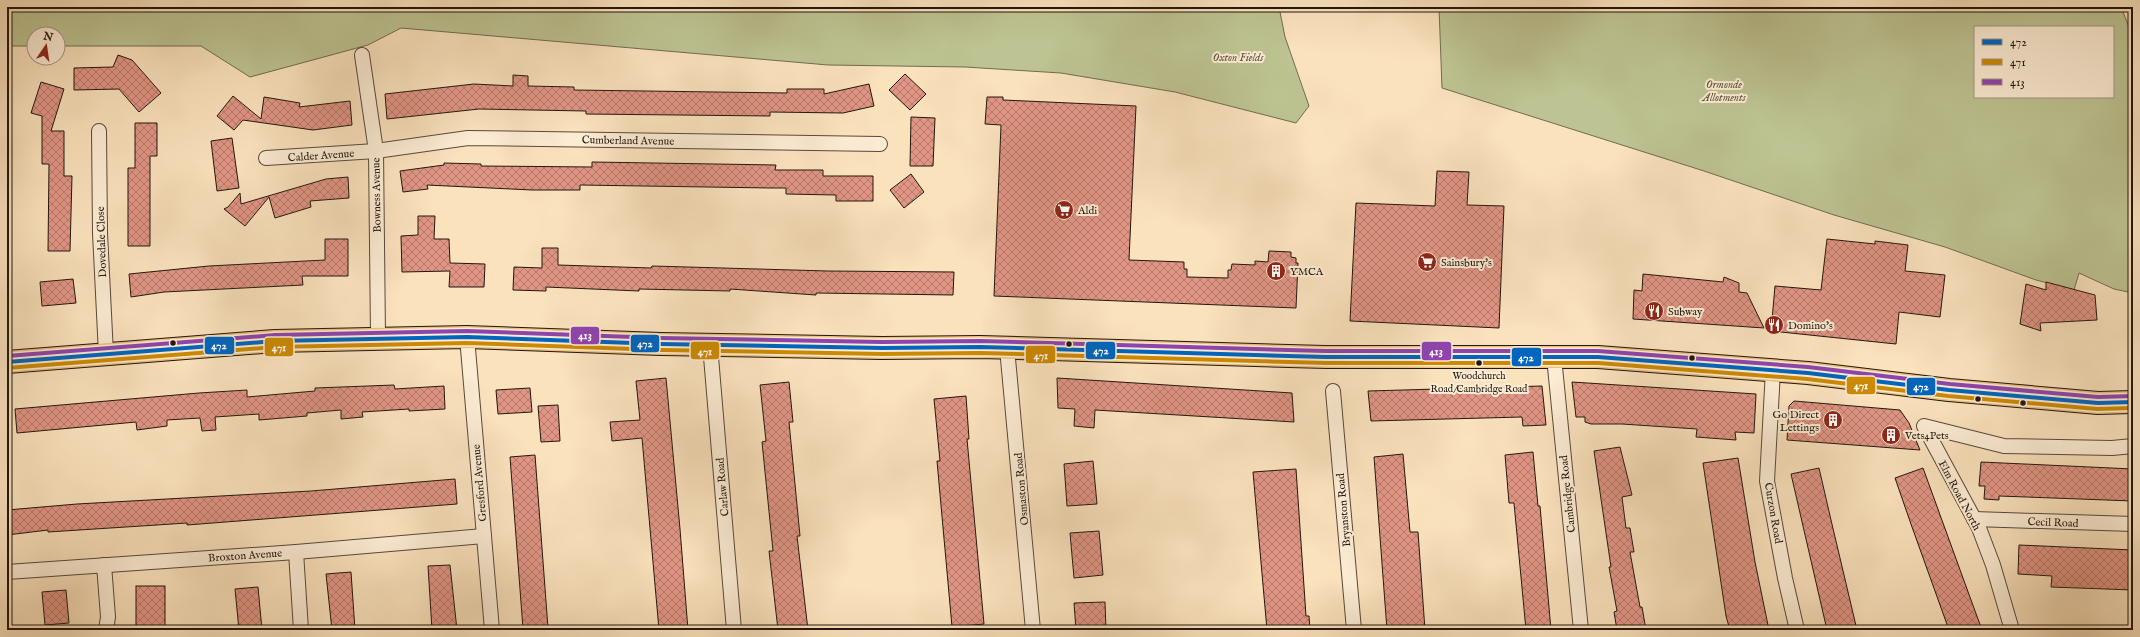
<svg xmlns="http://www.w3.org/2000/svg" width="2140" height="637" viewBox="0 0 2140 637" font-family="'IM FELL English',serif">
  <defs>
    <pattern id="building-cross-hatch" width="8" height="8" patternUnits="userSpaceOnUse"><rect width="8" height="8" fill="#e19585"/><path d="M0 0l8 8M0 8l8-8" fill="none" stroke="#b6796b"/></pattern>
  </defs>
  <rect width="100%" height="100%" fill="#fae2bd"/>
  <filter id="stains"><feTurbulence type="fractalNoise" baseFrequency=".005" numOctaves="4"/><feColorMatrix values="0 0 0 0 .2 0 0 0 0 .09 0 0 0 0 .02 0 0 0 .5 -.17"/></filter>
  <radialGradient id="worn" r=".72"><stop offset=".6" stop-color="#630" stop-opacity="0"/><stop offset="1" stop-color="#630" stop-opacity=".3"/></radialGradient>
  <g fill="#bdc392" stroke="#706c50" fill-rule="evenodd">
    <polygon points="7,7 1279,7 1285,37 1309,106 1296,123 1175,92 1061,73 965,67 828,65 401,28 368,45 250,77 201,46 58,46 58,34 34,34 34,46 10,46"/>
    <path d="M 1439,7 L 2121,7 L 2133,37 L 2133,293 L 2114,289 L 2079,273 L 2074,290 L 2036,280 L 1945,247 L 1834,215 L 1704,171 L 1442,88 ZM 1975,27 L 2113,27 L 2113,97 L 1975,97 Z"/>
  </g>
  <g fill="url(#building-cross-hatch)" stroke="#22160e">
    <polygon points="118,55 132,60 161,93 139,112 119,89 74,90 74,68 113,67"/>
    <polygon points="905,74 926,94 910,110 889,90"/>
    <polygon points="513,75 528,76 528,86 574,87 574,90 787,93 787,89 824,89 824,94 869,84 874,106 843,113 770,112 770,116 586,114 586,111 479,109 387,119 385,94 474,84 513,86"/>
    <polygon points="41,82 64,89 51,131 64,131 64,176 72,176 70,251 48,251 49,164 42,164 42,116 31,113"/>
    <polygon points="233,96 261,119 264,97 300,103 299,107 350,101 352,125 313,130 243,120 234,130 217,116"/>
    <polygon points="987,97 1003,97 1003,100 1136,106 1129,260 1184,262 1184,269 1187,269 1187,277 1228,278 1228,270 1231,270 1232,264 1255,265 1255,261 1268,262 1269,251 1291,252 1291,257 1296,258 1296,263 1298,263 1296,308 994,296 1001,125 985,124"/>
    <polygon points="911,117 935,118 933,166 910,166"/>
    <polygon points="135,123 157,123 157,156 150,156 150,246 128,246 128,168 135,168"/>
    <polygon points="232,138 239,188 217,191 211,141"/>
    <polygon points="592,162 776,165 775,170 823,170 823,176 873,176 873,201 836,201 836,195 786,194 786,188 770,188 580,185 580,190 532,190 427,185 428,189 403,192 400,171 444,165 444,163 481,164 481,166 592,167"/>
    <polygon points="1437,171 1469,172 1467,205 1504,206 1499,328 1350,321 1356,203 1435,206"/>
    <polygon points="911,174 924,192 904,208 890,190"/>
    <polygon points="348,177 349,198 310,201 311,207 275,218 269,197 245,226 224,209 228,207 240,193 241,204 326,179"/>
    <polygon points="418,216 435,216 434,239 449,239 450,263 485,264 484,287 449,287 450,271 402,272 401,236 418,235"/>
    <polygon points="325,239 348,239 348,276 302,276 303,285 164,292 131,297 129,274 209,266 325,260"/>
    <polygon points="1827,239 1875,244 1875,241 1908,245 1905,271 1945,275 1940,317 1899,312 1896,344 1771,331 1775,286 1821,290"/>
    <polygon points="542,248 558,248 558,265 651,268 652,266 828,271 954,272 953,295 816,293 816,295 730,289 730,291 639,289 639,291 546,287 546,291 513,290 514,267 542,268"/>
    <polygon points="1643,274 1723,282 1724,277 1739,283 1739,292 1747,293 1764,328 1633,319 1634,290 1642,291"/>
    <polygon points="73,279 76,303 42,306 40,282"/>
    <polygon points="2046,282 2095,295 2097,320 2040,323 2041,331 2020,324 2026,284 2046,290"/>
    <polygon points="666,378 680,529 688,630 659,630 642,438 612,441 610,422 640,420 636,381"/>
    <polygon points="1057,378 1292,393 1294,422 1095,410 1094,428 1074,426 1075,409 1058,408"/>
    <polygon points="789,382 793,422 789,422 800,536 797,536 808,630 778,630 769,551 773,551 762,442 766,441 760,385"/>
    <polygon points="1572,382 1756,394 1754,433 1735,432 1736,440 1696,437 1697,429 1622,424 1591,424 1585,422 1585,417 1576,417"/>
    <polygon points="394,385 395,389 444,386 445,409 409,411 409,409 362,412 363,417 341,419 341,410 307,413 307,416 259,420 259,414 215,417 216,430 202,431 200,418 167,420 167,426 137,430 136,422 17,433 15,409 199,393 247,390 247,397 315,391 315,388"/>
    <polygon points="1542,386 1546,425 1523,426 1522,417 1371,421 1368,391"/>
    <polygon points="530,388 532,412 498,414 496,390"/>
    <polygon points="966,396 969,439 967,439 984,624 952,627 937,461 940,461 934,399"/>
    <polygon points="1794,401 1900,410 1909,423 1920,450 1787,440 1789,406"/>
    <polygon points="558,405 560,441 541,442 538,406"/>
    <polygon points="1620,447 1632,495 1622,497 1626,528 1630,528 1634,552 1630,552 1640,607 1642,607 1646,630 1617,630 1614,612 1617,611 1609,567 1611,567 1594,451"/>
    <polygon points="1533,452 1538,506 1540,506 1551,630 1526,630 1514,503 1509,503 1505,455"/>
    <polygon points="1403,454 1410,532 1418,532 1425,630 1387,630 1374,457"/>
    <polygon points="535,455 548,628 523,629 510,457"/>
    <polygon points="1738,458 1755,562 1769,630 1730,630 1726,616 1703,463"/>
    <polygon points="1093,461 1097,504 1067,506 1064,464"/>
    <polygon points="1981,462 2133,469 2133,501 1999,496 1999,500 1984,499 1985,486 1979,486"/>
    <polygon points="1819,468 1831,520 1857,630 1827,630 1791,474"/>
    <polygon points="1923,468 1967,589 1982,630 1949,630 1912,527 1895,478"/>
    <polygon points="1296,469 1306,616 1309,616 1310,630 1267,630 1253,472"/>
    <polygon points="455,479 457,504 187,525 187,523 157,525 48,532 48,530 7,535 7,510 77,504 311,491"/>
    <polygon points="1099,531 1103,575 1074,578 1070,533"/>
    <polygon points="2019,545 2133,550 2133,590 2051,587 2052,576 2018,574"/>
    <polygon points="450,565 457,630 432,630 428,566"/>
    <polygon points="351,572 355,630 332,630 326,574"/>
    <rect x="136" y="586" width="29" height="44"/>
    <polygon points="258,587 262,630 239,630 235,589"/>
    <polygon points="66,590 69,623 45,625 42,592"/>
    <polygon points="1105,602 1106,630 1076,630 1074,603"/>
  </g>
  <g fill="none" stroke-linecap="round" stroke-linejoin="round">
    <defs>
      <g id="street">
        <polyline points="362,55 376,151 378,337"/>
        <polyline points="99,131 100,233 106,354"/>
        <polyline points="266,158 376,151 468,138 880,144"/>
        <polyline points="467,337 492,630"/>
        <polyline points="710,345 734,630"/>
        <polyline points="1007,348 1033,630"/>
        <polyline points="1554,357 1581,630"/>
        <polyline points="1773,370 1767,481 1785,578 1797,630"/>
        <polyline points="1333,391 1354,630"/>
        <polyline points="1974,519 2133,524"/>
        <polyline points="296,552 301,630"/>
        <polyline points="104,565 108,617 106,630"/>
        <polyline points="7,572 296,552 484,536"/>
        <polyline points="2012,630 1993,565 1979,528 1924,426 2004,446 2112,448 2133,446"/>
      </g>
      <polyline id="highway" points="7,362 275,341 467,337 661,344 882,348 980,347 1326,357 1598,357 1808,373 1949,390 2098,403 2133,402"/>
    </defs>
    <use href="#street" stroke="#58493a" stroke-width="16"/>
    <use href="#highway" stroke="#22160e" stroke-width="24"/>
    <use href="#street" stroke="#fcecd4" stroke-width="14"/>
    <use href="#highway" stroke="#edc17e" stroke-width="22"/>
    <defs>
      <polyline id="bus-1" points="7,362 275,341 467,337 661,344 882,348 980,347 1326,357 1598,357 1808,373 1949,390 2098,403 2133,402"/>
      <polyline id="bus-2" points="7,368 275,347 467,343 661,350 882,354 980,353 1326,363 1598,363 1807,379 1948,396 2097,409 2133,408"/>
      <polyline id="bus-3" points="7,356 275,335 467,331 661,338 882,342 980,341 1326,351 1598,351 1808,367 1950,384 2098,397 2133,396"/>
    </defs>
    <use href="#bus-1" stroke="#fcecd4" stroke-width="7"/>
    <use href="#bus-2" stroke="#fcecd4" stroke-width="7"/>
    <use href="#bus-3" stroke="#fcecd4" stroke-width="7"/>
    <use href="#bus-1" stroke="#0065bd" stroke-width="4"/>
    <use href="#bus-2" stroke="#cc8903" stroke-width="4"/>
    <use href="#bus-3" stroke="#8e44ad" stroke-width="4"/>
  </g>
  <defs>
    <symbol id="supermarket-disc" viewBox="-11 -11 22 22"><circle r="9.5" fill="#8f2418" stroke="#fcecd4"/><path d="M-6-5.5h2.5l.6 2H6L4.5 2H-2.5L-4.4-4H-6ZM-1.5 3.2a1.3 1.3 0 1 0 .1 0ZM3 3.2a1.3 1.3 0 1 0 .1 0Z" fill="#fff"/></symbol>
    <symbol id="building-disc" viewBox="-11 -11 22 22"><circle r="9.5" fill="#8f2418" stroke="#fcecd4"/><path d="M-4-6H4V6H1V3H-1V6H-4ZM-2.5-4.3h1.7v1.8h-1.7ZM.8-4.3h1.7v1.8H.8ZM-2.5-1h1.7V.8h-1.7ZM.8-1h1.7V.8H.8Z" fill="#fff"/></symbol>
    <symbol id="restaurant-disc" viewBox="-11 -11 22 22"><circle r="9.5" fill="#8f2418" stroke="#fcecd4"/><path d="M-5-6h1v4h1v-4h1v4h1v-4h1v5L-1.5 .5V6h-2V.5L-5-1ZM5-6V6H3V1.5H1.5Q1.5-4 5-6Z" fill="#fff"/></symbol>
  </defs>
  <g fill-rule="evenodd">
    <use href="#supermarket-disc" x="1053" y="199" width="22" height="22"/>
    <use href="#supermarket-disc" x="1416" y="251" width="22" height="22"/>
    <use href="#building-disc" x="1265" y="260" width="22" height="22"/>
    <use href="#restaurant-disc" x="1643" y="300" width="22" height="22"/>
    <use href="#restaurant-disc" x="1763" y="314" width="22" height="22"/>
    <use href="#building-disc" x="1822" y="409" width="22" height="22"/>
    <use href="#building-disc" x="1880" y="424" width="22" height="22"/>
  </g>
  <g fill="#22160e" stroke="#fcecd4" stroke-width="1.5">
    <circle cx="173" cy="343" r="3.5"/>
    <circle cx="1069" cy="344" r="3.5"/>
    <circle cx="1692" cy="358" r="3.5"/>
    <circle cx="1479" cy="363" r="3.5"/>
    <circle cx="1978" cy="399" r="3.5"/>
    <circle cx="2023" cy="403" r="3.5"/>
  </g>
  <g text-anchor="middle" stroke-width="4" stroke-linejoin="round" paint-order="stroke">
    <g font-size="10" fill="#22160e" stroke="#fcecd4">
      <text x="1479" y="379">Woodchurch<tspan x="1479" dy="13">Road/Cambridge Road</tspan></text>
    </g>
    <g font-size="11" font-style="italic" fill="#58533c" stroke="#fcecd4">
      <text x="1238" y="61">Oxton Fields</text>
      <text x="1724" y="88">Ormonde<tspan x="1724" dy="13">Allotments</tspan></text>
    </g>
    <g font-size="11" fill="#22160e" stroke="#fcecd4">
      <text transform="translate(628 140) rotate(1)" y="4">Cumberland Avenue</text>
      <text transform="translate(321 155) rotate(-4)" y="4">Calder Avenue</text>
      <text transform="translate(376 195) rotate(-91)" y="4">Bowness Avenue</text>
      <text transform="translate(101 242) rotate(-92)" y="4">Dovedale Close</text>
      <text transform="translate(479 483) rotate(-95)" y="4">Gresford Avenue</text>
      <text transform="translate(722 487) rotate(-95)" y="4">Carlaw Road</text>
      <text transform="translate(1021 489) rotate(-95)" y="4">Osmaston Road</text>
      <text transform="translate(1567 494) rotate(-96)" y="4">Cambridge Road</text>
      <text transform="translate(1960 495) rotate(62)" y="4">Elm Road North</text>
      <text transform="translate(1343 510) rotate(-95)" y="4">Bryanston Road</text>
      <text transform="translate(1774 513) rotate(80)" y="4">Curzon Road</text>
      <text transform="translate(2053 522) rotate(2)" y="4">Cecil Road</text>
      <text transform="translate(245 555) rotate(-4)" y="4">Broxton Avenue</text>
    </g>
    <g font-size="11" fill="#22160e" stroke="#fcecd4" text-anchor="start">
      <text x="1078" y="214">Aldi</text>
      <text x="1441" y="266">Sainsbury's</text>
      <text x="1290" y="275">YMCA</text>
      <text x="1668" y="315">Subway</text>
      <text x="1788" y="329">Domino's</text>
      <text x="1819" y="418" text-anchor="end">Go Direct<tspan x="1819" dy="13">Lettings</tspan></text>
      <text x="1905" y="439">Vets4Pets</text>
    </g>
  </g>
  <g stroke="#fcecd4" stroke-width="1.5">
    <rect x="570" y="326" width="30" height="19" rx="4" fill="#8e44ad"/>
    <rect x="630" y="334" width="30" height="19" rx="4" fill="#0065bd"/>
    <rect x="204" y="336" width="31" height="19" rx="4" fill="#0065bd"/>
    <rect x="264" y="337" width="30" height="20" rx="4" fill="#cc8903"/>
    <rect x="1085" y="341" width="31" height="19" rx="4" fill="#0065bd"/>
    <rect x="690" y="341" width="30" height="19" rx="4" fill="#cc8903"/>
    <rect x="1421" y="341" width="31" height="20" rx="4" fill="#8e44ad"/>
    <rect x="1025" y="345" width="31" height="19" rx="4" fill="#cc8903"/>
    <rect x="1511" y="347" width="31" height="20" rx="4" fill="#0065bd"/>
    <rect x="1846" y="376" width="30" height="19" rx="4" fill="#cc8903"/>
    <rect x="1906" y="377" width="30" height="19" rx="4" fill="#0065bd"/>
  </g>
  <g font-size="11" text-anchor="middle" font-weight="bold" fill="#fff">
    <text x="585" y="339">413</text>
    <text x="645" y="347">472</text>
    <text x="219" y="349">472</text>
    <text x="279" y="351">471</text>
    <text x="1101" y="354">472</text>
    <text x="705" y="355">471</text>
    <text x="1436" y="355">413</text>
    <text x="1041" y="359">471</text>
    <text x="1526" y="361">472</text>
    <text x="1861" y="389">471</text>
    <text x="1921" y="390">472</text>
  </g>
  <rect width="2140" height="637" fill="none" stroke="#fae2bd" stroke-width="24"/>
  <rect x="8" y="8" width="2124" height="621" fill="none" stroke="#22160e" stroke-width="2"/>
  <rect x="12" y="12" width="2116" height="613" fill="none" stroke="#22160e"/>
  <rect x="1974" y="26" width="140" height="72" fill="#fcecd4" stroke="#a59685"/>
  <rect x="1982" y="39" width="20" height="6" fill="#0065bd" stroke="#a59685"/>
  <text x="2010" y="46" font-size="12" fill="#22160e">472</text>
  <rect x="1982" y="59" width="20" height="6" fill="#cc8903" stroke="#a59685"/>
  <text x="2010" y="66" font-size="12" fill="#22160e">471</text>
  <rect x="1982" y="79" width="20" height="6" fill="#8e44ad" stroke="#a59685"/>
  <text x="2010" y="86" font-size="12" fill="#22160e">413</text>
  <g transform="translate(46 46) rotate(13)"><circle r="19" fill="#fcecd4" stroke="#a59685"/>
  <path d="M0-3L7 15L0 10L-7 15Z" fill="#8f2418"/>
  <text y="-6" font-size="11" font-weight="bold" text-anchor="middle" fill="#22160e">N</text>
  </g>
  <rect width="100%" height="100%" filter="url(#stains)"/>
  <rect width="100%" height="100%" fill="url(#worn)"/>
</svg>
